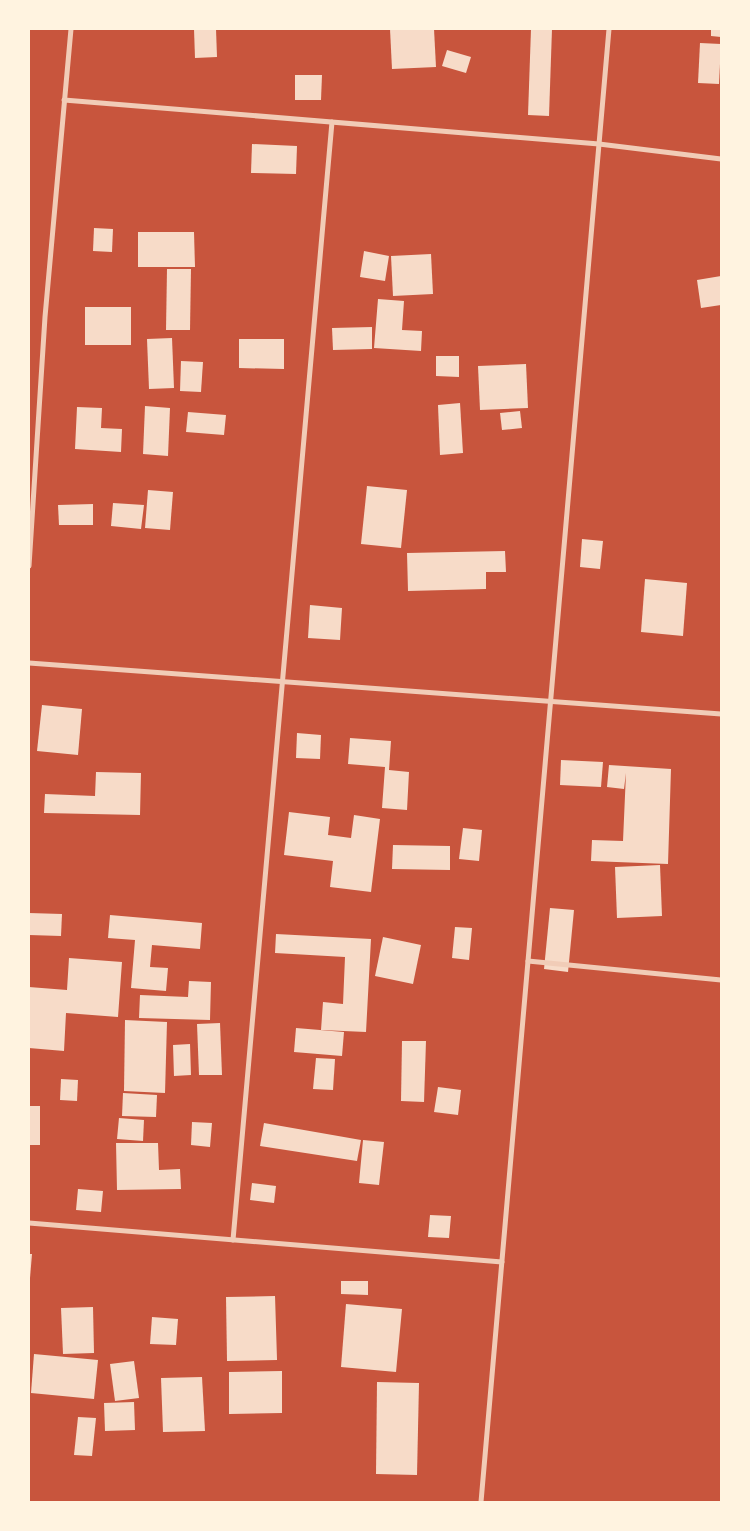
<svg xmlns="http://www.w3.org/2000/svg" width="750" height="1531" viewBox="0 0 750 1531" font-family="'Sofia Sans Condensed',sans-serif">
  <rect width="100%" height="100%" fill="#c8553d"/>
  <g fill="#f7dbc8">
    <polygon points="194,29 216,29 217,57 195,58"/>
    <polygon points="390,29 434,29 436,67 392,69"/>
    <polygon points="531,29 552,29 549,116 528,115"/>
    <polygon points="711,29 721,29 721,37 711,36"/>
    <polygon points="700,43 721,44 719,84 698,83"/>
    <polygon points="447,50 471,57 466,73 442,66"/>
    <polygon points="295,75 322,75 321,100 295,100"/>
    <polygon points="252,144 297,146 296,174 251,173"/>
    <polygon points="94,228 113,229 112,252 93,251"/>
    <polygon points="138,232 194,232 195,267 138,267"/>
    <polygon points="364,251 389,256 385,281 360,277"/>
    <polygon points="431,254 433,294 393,296 391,256"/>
    <polygon points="167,269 191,269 190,330 166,330"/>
    <polygon points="721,276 721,305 701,308 697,280"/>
    <polygon points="378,299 404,301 402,330 422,331 421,351 374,348"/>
    <rect x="85" y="307" width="46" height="38"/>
    <polygon points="372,327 372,349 333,350 332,328"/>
    <polygon points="172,338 174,388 149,389 147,339"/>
    <polygon points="239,339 284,339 284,369 239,368"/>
    <polygon points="436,356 459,356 459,377 436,376"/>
    <polygon points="181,361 203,362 201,392 180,391"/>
    <polygon points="526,364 528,408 480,410 478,366"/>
    <polygon points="460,403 463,453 440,455 438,405"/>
    <polygon points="145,406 170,408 168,456 143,454"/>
    <polygon points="77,407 102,408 101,428 122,429 121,452 75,449"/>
    <polygon points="520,411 522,428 502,430 500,413"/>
    <polygon points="188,412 226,415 224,435 186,432"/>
    <polygon points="367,486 407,490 401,548 361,544"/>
    <polygon points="148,490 173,492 170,530 145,528"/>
    <polygon points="113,503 144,505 141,529 111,526"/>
    <polygon points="93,504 93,525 59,525 58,505"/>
    <polygon points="582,539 603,541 600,569 580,567"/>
    <polygon points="505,551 506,572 486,572 486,589 408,591 407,553"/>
    <polygon points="645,579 687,583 683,636 641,632"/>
    <polygon points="310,605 342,608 340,640 308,638"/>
    <polygon points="42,705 82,709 78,755 37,751"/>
    <polygon points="297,733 321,735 320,759 296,758"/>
    <polygon points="350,738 391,741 389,770 409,772 407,810 382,808 385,767 348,764"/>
    <polygon points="561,760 603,762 601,787 560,785"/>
    <polygon points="609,765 671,769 668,864 591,861 592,840 623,841 626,773 624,789 607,787"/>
    <polygon points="96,772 141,773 140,815 44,813 45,794 95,796"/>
    <polygon points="289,812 330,817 328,835 351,838 354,815 380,819 371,892 330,887 333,861 284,855"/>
    <polygon points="463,828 482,830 479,861 459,859"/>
    <polygon points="393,845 450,846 450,870 392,869"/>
    <polygon points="660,865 662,916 617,918 615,867"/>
    <polygon points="550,908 574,910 568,972 544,969"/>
    <polygon points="29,913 62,914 61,936 29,935"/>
    <polygon points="110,915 202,923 200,949 152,945 150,967 168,968 166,991 131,988 135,940 108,938"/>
    <polygon points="455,927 472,928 469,960 452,958"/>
    <polygon points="276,934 371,939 366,1032 321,1030 323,1002 343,1004 345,957 275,953"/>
    <polygon points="383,937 421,945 413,984 375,976"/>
    <polygon points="69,958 122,962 118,1017 66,1013 64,1051 29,1048 29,987 67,990"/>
    <polygon points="189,981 211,982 210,1020 139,1018 140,995 188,997"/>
    <polygon points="125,1020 167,1022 165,1093 124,1091"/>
    <polygon points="220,1023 222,1075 199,1075 197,1024"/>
    <polygon points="296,1028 344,1032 342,1056 294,1052"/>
    <polygon points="402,1041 426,1041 424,1102 401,1101"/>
    <polygon points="190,1044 191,1075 174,1076 173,1045"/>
    <polygon points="316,1058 335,1059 333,1090 313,1089"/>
    <polygon points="61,1079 78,1080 77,1101 60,1100"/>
    <polygon points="438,1087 461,1090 458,1115 434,1112"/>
    <polygon points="123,1093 157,1095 156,1117 122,1116"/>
    <rect x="29" y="1106" width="11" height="39"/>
    <polygon points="119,1118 144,1120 143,1141 117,1139"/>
    <polygon points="192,1122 212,1123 210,1147 191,1145"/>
    <polygon points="264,1123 361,1140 357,1161 260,1146"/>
    <polygon points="363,1140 384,1142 379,1185 359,1183"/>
    <polygon points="116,1143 158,1143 159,1170 180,1169 181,1189 117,1190"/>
    <polygon points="252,1183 276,1186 274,1203 250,1200"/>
    <polygon points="78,1189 103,1191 101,1212 76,1210"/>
    <polygon points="430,1215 451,1216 449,1238 428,1237"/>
    <polygon points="29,1254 32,1254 30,1278 29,1278"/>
    <polygon points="341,1281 368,1281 368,1295 341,1294"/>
    <polygon points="275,1296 277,1360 227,1361 226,1297"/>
    <polygon points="346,1304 402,1309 396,1372 341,1367"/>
    <polygon points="93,1307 94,1353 63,1354 61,1308"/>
    <polygon points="152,1317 178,1319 176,1345 150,1344"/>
    <polygon points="34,1354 98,1360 94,1399 31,1393"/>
    <polygon points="134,1361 139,1398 115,1401 110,1364"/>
    <polygon points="282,1371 282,1413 229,1414 229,1372"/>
    <polygon points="202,1377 205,1431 163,1432 161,1378"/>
    <polygon points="377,1382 419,1383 417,1475 376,1474"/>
    <polygon points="134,1402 135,1430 105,1431 104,1403"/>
    <polygon points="78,1417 96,1418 92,1456 74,1455"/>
  </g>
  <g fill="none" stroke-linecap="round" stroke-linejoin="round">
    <g stroke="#f1ccb7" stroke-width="5">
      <polyline points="64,100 599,144 721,159"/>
      <polyline points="29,566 45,317 71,29"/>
      <polyline points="29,663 721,714"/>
      <polyline points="528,961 721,980"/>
      <polyline points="29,1223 502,1262"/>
      <polyline points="233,1240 332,122"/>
      <polyline points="481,1502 609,29"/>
    </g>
  </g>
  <rect width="750" height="1531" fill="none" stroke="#fff3e0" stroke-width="60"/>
</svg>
